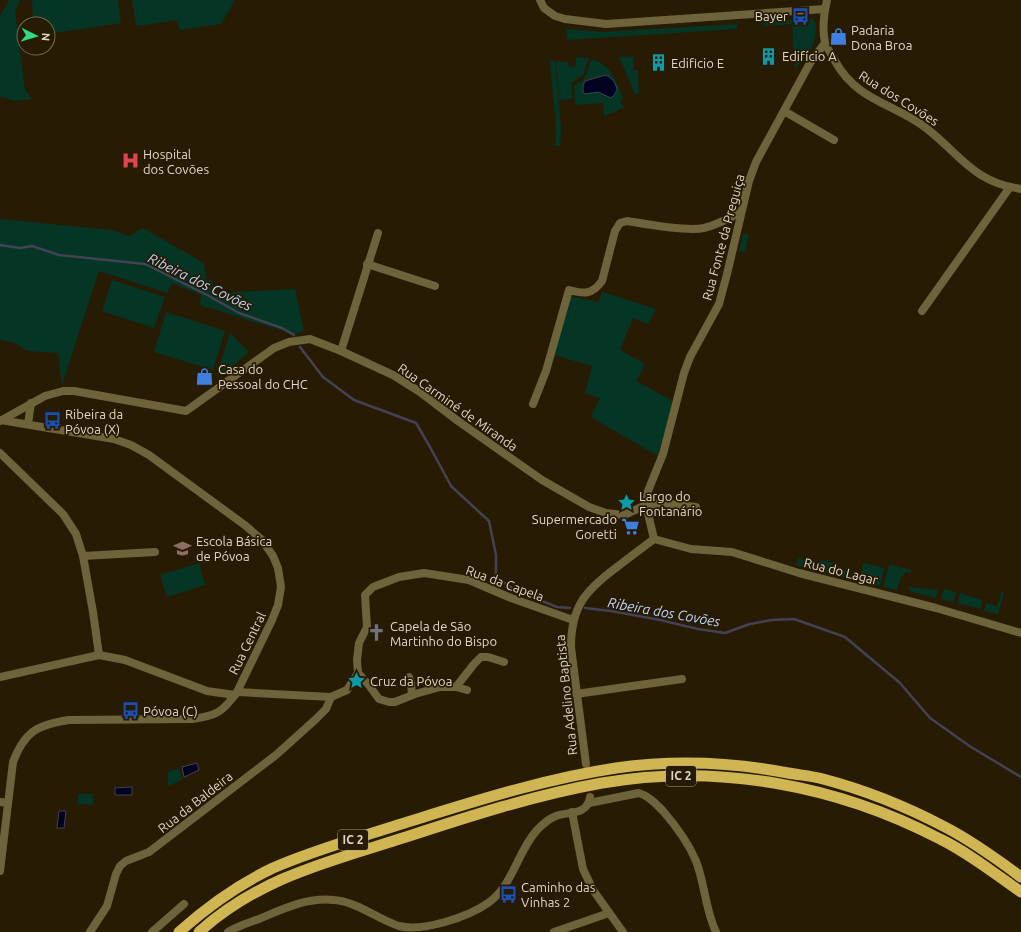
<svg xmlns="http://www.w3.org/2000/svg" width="1021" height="932" viewBox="0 0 1021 932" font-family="Ubuntu,sans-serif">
  <rect width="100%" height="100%" fill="#281b04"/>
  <g fill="#053525">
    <polygon points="9,0 20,0 15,12 25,90 32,99 14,101 4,97 2,98 0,96 0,16"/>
    <polygon points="32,0 118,0 121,23 48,34 48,24 33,24"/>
    <polygon points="132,0 235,0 221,24 179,30 177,20 139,26 139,25 136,25"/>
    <path d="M 807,19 L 813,19 L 816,25 C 816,44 810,56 795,68 L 792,24 L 764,26 L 764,22 Z"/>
    <polygon points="737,24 737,29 567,40 566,29 602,32"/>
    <polygon points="633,56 634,71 638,71 639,94 635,94 619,57"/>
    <polygon points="576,57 589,58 583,75 571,83 572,99 559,100 556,62 568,62 569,67 576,66"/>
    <path d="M 592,59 C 611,65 616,81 623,98 L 620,102 L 625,107 L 604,116 L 603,103 L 575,105 L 574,85 L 583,81 Z"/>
    <polygon points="550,61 555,61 561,128 560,146 555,146 556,128"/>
    <polygon points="0,219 112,230 129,236 143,228 204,263 206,280 212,280 215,293 295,289 304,331 291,335 287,332 200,305 201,295 172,283 167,293 99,271 62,385 58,353 28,351 15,343 0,340"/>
    <polygon points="743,233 749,235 745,252 739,251"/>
    <polygon points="112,280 165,297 154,328 102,311"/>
    <polygon points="602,292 656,309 648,324 633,318 620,350 645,364 636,381 673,401 658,456 591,417 600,398 585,393 592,366 554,355 571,296 598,302"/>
    <polygon points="166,312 225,331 213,370 154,352"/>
    <polygon points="230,333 249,352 222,375 217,373"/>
    <polygon points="798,558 816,563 814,570 796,565"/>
    <polygon points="820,560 833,563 830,574 818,571"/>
    <polygon points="199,563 205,585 167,597 160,575"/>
    <polygon points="863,563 884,568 880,586 860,581"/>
    <polygon points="889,565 900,567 900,570 901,567 911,570 911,573 906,572 901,577 897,590 883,587"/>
    <polygon points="835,567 850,571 848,578 833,575"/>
    <polygon points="910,587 938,590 936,598 909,591"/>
    <polygon points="944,589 956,592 953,602 941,599"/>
    <polygon points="1002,590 1004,593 998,614 984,611 986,603 997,606"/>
    <polygon points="960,593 982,600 980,609 958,603"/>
    <polygon points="179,768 182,780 168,786 168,772"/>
    <polygon points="78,794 93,794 93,805 78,804"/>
  </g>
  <g fill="#000220" stroke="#434252">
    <path d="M 606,75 C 612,78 615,82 617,89 L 615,94 L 611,98 L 598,92 L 585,94 L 583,92 L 583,86 L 585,81 Z"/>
    <polygon points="197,763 199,770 184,777 182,767"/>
    <polygon points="132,787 132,795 115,795 115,788"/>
    <polygon points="59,811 66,811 64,828 57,828"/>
  </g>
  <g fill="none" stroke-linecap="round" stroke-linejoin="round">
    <g stroke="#434252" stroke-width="2.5">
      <polyline points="0,245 20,248 32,246 59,255 145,264 209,296 239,313 282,328 294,335"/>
      <polyline points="300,347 323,377 354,400 416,423 430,447 451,486 489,521 496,555 496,577 515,590 557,607 570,608"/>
      <polyline points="585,608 611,611 660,620 698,629 725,633 750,624 772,620 794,619 845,637 900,683 930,718 971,747 1021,777"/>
    </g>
    <g stroke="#6e633a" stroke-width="8">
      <polyline points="784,111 834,140"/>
      <polyline points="367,264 435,286"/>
      <polyline points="922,311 1010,187"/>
      <polyline points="341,351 378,233"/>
      <path d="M 533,404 L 546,371 L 569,290 C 584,294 592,295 602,281 L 615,231 L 620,223 L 627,221 C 645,224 687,232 704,228 C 717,225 729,218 741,212"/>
      <polyline points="0,421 45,396 63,391 74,391 186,411 274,348 289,342 310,339 341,351 393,375 420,392 458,421 542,480 589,507 606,513 624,515 646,505 662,503 696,507"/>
      <polyline points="28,424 31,403"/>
      <polyline points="0,453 63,514 76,534 83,556 93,612 99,655"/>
      <polyline points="654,539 646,505 648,491 663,454 684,373 690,357 719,304 727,274 749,181 756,162 810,63 825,43"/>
      <polyline points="654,539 691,549 732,552 799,573 936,608 1021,633"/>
      <polyline points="83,556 155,552"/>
      <polyline points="358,673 368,684 379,699 389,702 395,702 415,694 440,687 456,687 467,690"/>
      <polyline points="0,677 99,655 125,660 207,691 235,695"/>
      <polyline points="409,677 411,683 412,695"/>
      <polyline points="456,687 474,664 481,657 488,657 504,662"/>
      <polyline points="237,692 331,697 347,690 358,673 357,660 359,643 367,627 365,595 373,587 399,577 424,573 469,580 511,598 573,620"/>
      <polyline points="576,694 682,679"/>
      <path d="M 586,764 L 571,647 C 571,606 586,590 617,567 C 630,557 642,548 654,539"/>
      <polyline points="0,802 7,803"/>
      <path d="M 589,803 L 639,793 C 649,796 656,804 663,811 C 676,826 688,842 696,861 C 705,884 705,909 716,932"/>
      <polyline points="572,812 583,869 593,890 623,932"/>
      <polyline points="90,932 107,906 116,874 120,866 126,861 149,852 276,755 316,719 326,709 331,697"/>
      <polyline points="152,932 184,904"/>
      <path d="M 228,932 C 237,926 248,923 259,919 C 283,909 307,897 334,900 C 358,902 377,919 399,926 C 423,932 468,917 488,903 C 513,886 517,852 537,830 C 543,824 548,819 556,816 C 569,811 587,816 590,797"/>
      <polyline points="554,932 609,913"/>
    </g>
    <g stroke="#6e633a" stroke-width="8">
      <polyline points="540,0 544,8 555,16 565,19 606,24 825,9"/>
      <path d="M 827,0 C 824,13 822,29 825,42 C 827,49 832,55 835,61 C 857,101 893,103 926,128 C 961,155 973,182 1021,189"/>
      <path d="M 0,420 L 114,439 L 131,445 L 149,455 L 246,526 L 262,540 L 273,556 L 278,568 L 281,587 L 278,605 L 272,620 L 237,692 C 223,712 216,716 192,719 L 69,720 C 37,725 25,731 13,762 L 0,871"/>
    </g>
    <g stroke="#d0b652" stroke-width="11">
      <path d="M 179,932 C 207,907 239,884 273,868 C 314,850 358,838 401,824 C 472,802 543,779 616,768 C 673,760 731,762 788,773 C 799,775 812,776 823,779 C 865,790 907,807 945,827 C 972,841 997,859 1021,877"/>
      <path d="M 199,932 C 260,877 331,861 406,837 C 470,816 535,795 602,783 C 717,763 837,785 940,839 C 969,853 995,874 1021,892"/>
    </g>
  </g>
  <defs>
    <symbol id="bus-bare" viewBox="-9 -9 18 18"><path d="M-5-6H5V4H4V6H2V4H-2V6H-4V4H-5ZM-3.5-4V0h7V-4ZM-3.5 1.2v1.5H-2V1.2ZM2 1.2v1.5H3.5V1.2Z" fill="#1a4fb4" stroke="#281b04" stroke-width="2.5" paint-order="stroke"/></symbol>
    <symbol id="shop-bare" viewBox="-9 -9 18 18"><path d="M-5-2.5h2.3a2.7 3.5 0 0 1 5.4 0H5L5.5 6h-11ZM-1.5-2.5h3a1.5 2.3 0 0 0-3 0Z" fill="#3f7fe0" stroke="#281b04" stroke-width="2.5" paint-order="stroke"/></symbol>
    <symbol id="building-bare" viewBox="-9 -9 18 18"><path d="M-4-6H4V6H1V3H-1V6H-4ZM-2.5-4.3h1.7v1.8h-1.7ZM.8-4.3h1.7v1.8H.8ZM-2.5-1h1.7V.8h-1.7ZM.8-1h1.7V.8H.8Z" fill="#0f9aa8" stroke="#281b04" stroke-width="2.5" paint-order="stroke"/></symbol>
    <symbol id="hospital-bare" viewBox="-9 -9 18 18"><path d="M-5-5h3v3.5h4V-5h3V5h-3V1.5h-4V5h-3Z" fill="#e0444e" stroke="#281b04" stroke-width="2.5" paint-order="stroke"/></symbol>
    <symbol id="sight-bare" viewBox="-9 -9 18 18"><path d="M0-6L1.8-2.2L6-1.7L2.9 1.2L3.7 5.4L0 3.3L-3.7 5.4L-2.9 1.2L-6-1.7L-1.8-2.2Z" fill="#0f9aa8" stroke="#281b04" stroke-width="2.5" paint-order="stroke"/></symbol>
    <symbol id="supermarket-bare" viewBox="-9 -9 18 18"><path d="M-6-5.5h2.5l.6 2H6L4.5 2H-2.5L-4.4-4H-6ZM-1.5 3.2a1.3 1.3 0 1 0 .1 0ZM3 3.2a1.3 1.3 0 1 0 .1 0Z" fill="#3f7fe0" stroke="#281b04" stroke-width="2.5" paint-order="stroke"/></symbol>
    <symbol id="school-bare" viewBox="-9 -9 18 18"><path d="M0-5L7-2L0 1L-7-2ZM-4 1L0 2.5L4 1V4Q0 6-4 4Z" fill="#8d6e63" stroke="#281b04" stroke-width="2.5" paint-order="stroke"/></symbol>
    <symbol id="church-bare" viewBox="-9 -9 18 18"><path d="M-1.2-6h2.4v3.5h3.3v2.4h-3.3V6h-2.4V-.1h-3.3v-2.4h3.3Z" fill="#6b7280" stroke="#281b04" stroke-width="2.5" paint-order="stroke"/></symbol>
  </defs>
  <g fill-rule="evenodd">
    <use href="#bus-bare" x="788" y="4" width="25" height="25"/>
    <use href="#shop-bare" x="826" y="24" width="25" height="25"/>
    <use href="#building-bare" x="756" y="44" width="25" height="25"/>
    <use href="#building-bare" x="646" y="50" width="25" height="25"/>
    <use href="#hospital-bare" x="118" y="148" width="25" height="25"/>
    <use href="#shop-bare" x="192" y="364" width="25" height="25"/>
    <use href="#bus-bare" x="40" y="408" width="25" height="25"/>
    <use href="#sight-bare" x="614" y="490" width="25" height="25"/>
    <use href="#supermarket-bare" x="618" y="514" width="25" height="25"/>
    <use href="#school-bare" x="170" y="536" width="25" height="25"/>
    <use href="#church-bare" x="364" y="620" width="25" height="25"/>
    <use href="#sight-bare" x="344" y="668" width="25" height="25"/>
    <use href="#bus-bare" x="118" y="698" width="25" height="25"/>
    <use href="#bus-bare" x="496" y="882" width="25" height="25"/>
  </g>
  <g text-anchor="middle" stroke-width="3.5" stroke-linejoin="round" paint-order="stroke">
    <g fill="#281b04" stroke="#a89f8d" stroke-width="1">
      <rect x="666" y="766" width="30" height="20" rx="3"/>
      <rect x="338" y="830" width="30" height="20" rx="3"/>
    </g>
    <g font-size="12" font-weight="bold" fill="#dfd7c8">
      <text x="681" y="780">IC 2</text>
      <text x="353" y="844">IC 2</text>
    </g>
    <g font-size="13" fill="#dfd7c8" stroke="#281b04" text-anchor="start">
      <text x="788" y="21" text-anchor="end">Bayer</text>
      <text x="851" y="35">Padaria<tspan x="851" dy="15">Dona Broa</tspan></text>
      <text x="782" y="61">Edifício A</text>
      <text x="671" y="68">Edificio E</text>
      <text x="143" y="159">Hospital<tspan x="143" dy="15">dos Covões</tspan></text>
      <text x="218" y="374">Casa do<tspan x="218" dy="15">Pessoal do CHC</tspan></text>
      <text x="65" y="419">Ribeira da<tspan x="65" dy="15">Póvoa (X)</tspan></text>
      <text x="639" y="501">Largo do<tspan x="639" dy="15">Fontanário</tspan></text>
      <text x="617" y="524" text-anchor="end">Supermercado<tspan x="617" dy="15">Goretti</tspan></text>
      <text x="196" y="546">Escola Básica<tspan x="196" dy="15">de Póvoa</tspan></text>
      <text x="390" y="631">Capela de São<tspan x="390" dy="15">Martinho do Bispo</tspan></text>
      <text x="370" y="686">Cruz da Póvoa</text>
      <text x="143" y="716">Póvoa (C)</text>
      <text x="521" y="892">Caminho das<tspan x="521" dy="15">Vinhas 2</tspan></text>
    </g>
    <g font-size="13" fill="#dfd7c8" stroke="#281b04">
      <text transform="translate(899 98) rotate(32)" y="5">Rua dos Covões</text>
      <text transform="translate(723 237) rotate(-75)" y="5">Rua Fonte da Preguiça</text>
      <text transform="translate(458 407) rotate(35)" y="5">Rua Carminé de Miranda</text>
      <text transform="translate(841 571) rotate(14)" y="5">Rua do Lagar</text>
      <text transform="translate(505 583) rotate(20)" y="5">Rua da Capela</text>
      <text transform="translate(247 643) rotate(-64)" y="5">Rua Central</text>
      <text transform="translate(566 695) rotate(-96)" y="5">Rua Adelino Baptista</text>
      <text transform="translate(195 802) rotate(-38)" y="5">Rua da Baldeira</text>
    </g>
    <g font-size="14" font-style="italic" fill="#bcd5fd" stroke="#281b04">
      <text transform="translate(200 282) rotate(26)" y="5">Ribeira dos Covões</text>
      <text transform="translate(664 612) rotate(10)" y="5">Ribeira dos Covões</text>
    </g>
  </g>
  <g transform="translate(36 36) rotate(95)"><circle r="19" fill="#281b04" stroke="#716652"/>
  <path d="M0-3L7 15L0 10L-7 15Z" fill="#36d880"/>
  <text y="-6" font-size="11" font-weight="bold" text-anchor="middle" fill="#dfd7c8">N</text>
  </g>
</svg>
